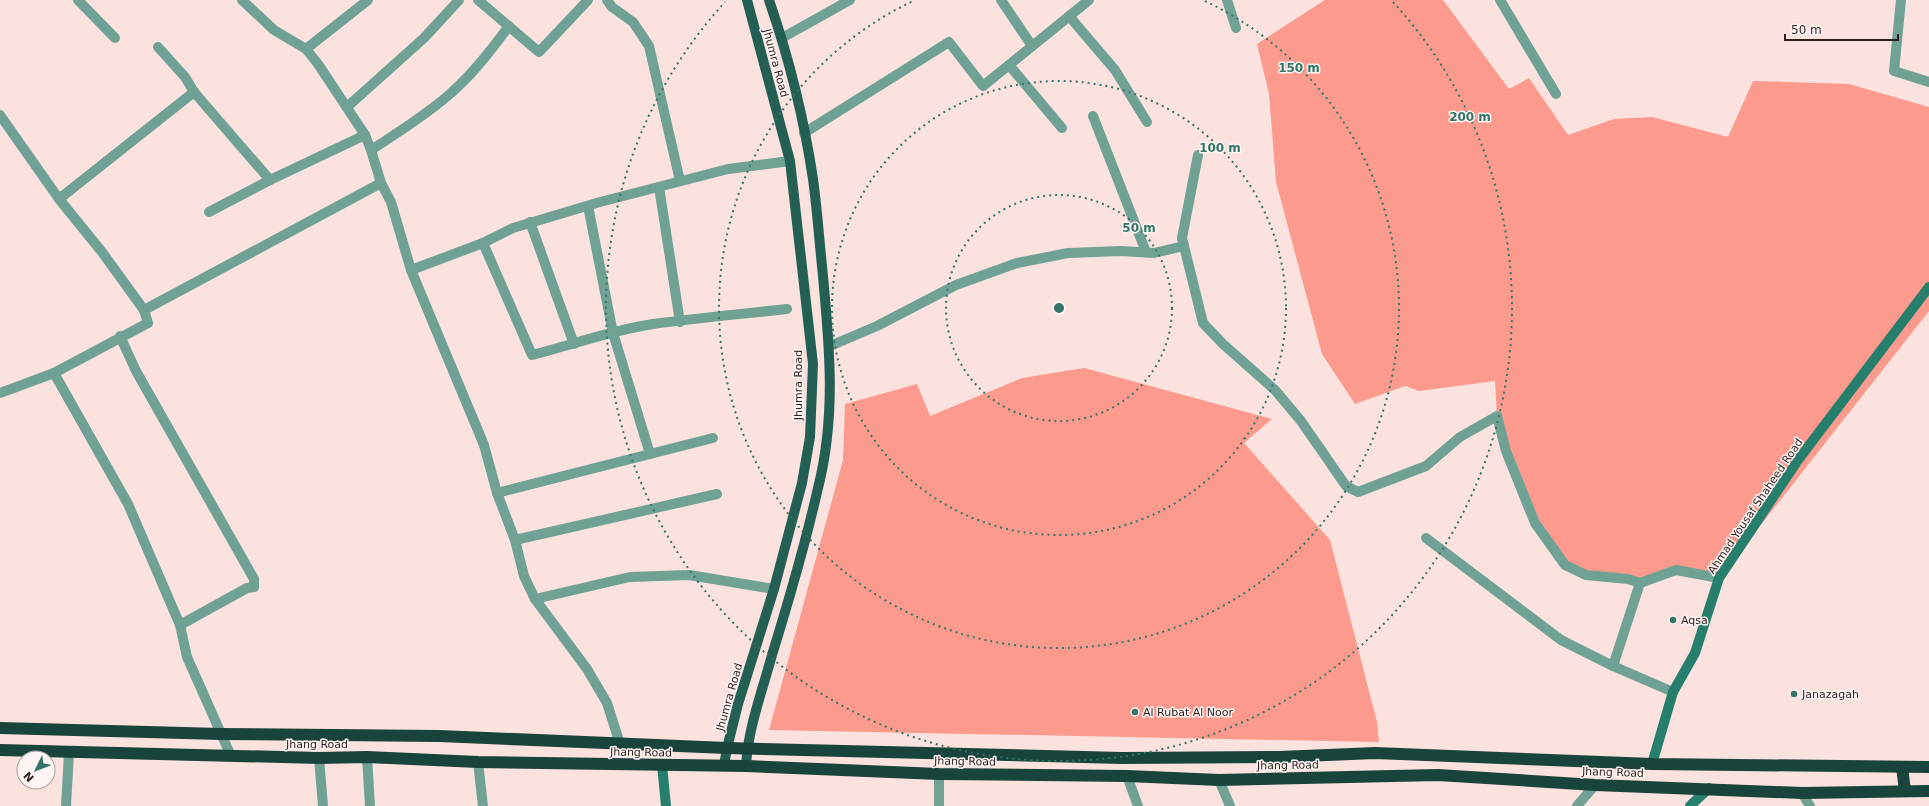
<svg xmlns="http://www.w3.org/2000/svg" width="1929" height="806" viewBox="0 0 1929 806" font-family="'DejaVu Sans',sans-serif">
  <rect width="100%" height="100%" fill="#fce2de"/>
  <g fill="#fc9a8d">
    <polygon points="1325,0 1443,0 1509,89 1529,78 1568,135 1614,119 1652,117 1728,137 1753,81 1849,84 1929,107 1929,311 1719,578 1676,570 1640,583 1565,565 1548,543 1497,416 1495,381 1419,391 1405,386 1355,404 1322,354 1276,182 1269,94 1257,44"/>
    <polygon points="1084,368 1272,419 1244,443 1330,540 1377,722 1379,742 769,730 843,460 845,404 917,384 930,416 1022,378"/>
  </g>
  <g fill="none" stroke-linecap="round" stroke-linejoin="round">
    <g stroke="#6fa295" stroke-width="10">
      <polyline points="78,0 115,38"/>
      <polyline points="242,0 274,30 306,49 318,64 365,135 371,150 381,183 391,202 411,270 484,445 497,493 515,540 524,576 535,599 587,669 607,703 620,744"/>
      <polyline points="478,0 539,52 588,0"/>
      <polyline points="607,0 612,7 633,22 649,46 680,181"/>
      <polyline points="1001,0 1032,46"/>
      <polyline points="1227,0 1236,28"/>
      <polyline points="1500,0 1556,94"/>
      <polyline points="1901,0 1894,71 1929,82"/>
      <polyline points="1069,16 1115,70 1147,122"/>
      <polyline points="782,38 850,0"/>
      <polyline points="158,47 185,77 194,92 270,180"/>
      <polyline points="306,49 368,0"/>
      <polyline points="1009,65 1062,128"/>
      <polyline points="347,107 424,38 459,0"/>
      <polyline points="0,115 59,199 102,252 144,310 148,323 54,373 0,393"/>
      <polyline points="1093,116 1146,252"/>
      <polyline points="804,133 949,42 983,86 1089,0"/>
      <path d="M 371,150 C 396,134 421,118 444,99 C 469,79 490,52 509,26"/>
      <polyline points="1198,155 1182,238 1203,323 1223,344 1275,390 1301,421 1346,486 1358,492 1426,466 1460,437 1497,416 1506,451 1535,523 1565,565 1586,575 1628,579 1640,583 1676,570 1719,578"/>
      <polyline points="659,187 680,322"/>
      <polyline points="59,199 194,92"/>
      <polyline points="588,206 613,333 650,454"/>
      <polyline points="209,212 270,180 365,135"/>
      <polyline points="530,222 574,344"/>
      <path d="M 483,243 L 532,355 C 572,345 612,330 653,324 C 697,318 742,314 787,309"/>
      <polyline points="411,270 483,243 513,228 600,202 728,169 790,161"/>
      <polyline points="144,310 381,183"/>
      <polyline points="120,336 136,371 254,579 254,587 247,588 180,625"/>
      <polyline points="830,346 877,326 956,285 1017,263 1068,253 1121,251 1154,253 1184,246"/>
      <polyline points="54,373 128,504 180,625 187,657 231,756"/>
      <polyline points="497,493 713,438"/>
      <polyline points="1426,538 1561,640 1613,666 1673,692"/>
      <polyline points="515,540 717,494"/>
      <polyline points="535,599 630,577 689,575 774,589"/>
      <polyline points="1613,666 1640,583"/>
      <polyline points="367,757 370,806"/>
      <polyline points="319,758 323,806"/>
      <polyline points="478,762 483,806"/>
      <polyline points="1127,776 1138,806"/>
      <polyline points="1219,780 1230,806"/>
      <polyline points="1802,793 1810,806"/>
      <polyline points="66,806 69,753"/>
      <polyline points="939,806 939,774"/>
      <polyline points="1577,806 1595,785"/>
    </g>
    <g stroke="#267f6d" stroke-width="10">
      <polyline points="1652,764 1673,692 1695,653 1719,578 1798,460 1929,287"/>
      <polyline points="662,765 666,806"/>
      <polyline points="1690,806 1709,788"/>
    </g>
    <g stroke="#235f52" stroke-width="10">
      <polyline points="724,766 727,748 738,704 774,589 802,483 810,437 813,364 790,161 747,0"/>
      <path d="M 746,766 C 748,728 762,692 772,655 C 789,600 805,545 818,488 C 837,413 829,341 822,266 C 819,237 817,208 813,179 C 804,119 789,58 769,0"/>
    </g>
    <g stroke="#18443b" stroke-width="12">
      <polyline points="0,728 221,734 439,736 727,748 1122,758 1280,757 1375,753 1652,764 1929,767"/>
      <polyline points="0,750 319,758 367,757 478,762 746,766 939,774 1127,776 1219,780 1438,775 1595,785 1802,793 1929,791"/>
      <polyline points="1902,767 1905,791"/>
    </g>
  </g>
  <g fill="none" stroke="#337667" stroke-width="2" stroke-dasharray="2 4">
    <circle cx="1059" cy="308" r="113"/>
    <circle cx="1059" cy="308" r="227"/>
    <path d="M1205 1A340 340 0 1 1 913 1"/>
    <path d="M1393 2A453 453 0 1 1 725 2"/>
  </g>
  <g fill="#337667" stroke="#fdf4f3" stroke-width="1.5">
    <circle cx="1673" cy="620" r="4"/>
    <circle cx="1794" cy="694" r="4"/>
    <circle cx="1135" cy="712" r="4"/>
  </g>
  <g text-anchor="middle" stroke-width="3" stroke-linejoin="round" paint-order="stroke">
    <g font-size="11" fill="#2e1f1d" stroke="#fdf4f3">
      <text transform="translate(776 63) rotate(75)" y="4">Jhumra Road</text>
      <text transform="translate(798 385) rotate(-90)" y="4">Jhumra Road</text>
      <text transform="translate(1755 506) rotate(-56)" y="4">Ahmad Yousaf Shaheed Road</text>
      <text transform="translate(729 697) rotate(-74)" y="4">Jhumra Road</text>
      <text x="317" y="748">Jhang Road</text>
      <text transform="translate(641 752) rotate(1)" y="4">Jhang Road</text>
      <text transform="translate(965 761) rotate(1)" y="4">Jhang Road</text>
      <text transform="translate(1288 765) rotate(-1)" y="4">Jhang Road</text>
      <text transform="translate(1613 772) rotate(2)" y="4">Jhang Road</text>
    </g>
    <g font-size="11" fill="#2e1f1d" stroke="#fdf4f3" text-anchor="start">
      <text x="1681" y="624">Aqsa</text>
      <text x="1802" y="698">Janazagah</text>
      <text x="1143" y="716">Al Rubat Al Noor</text>
    </g>
  </g>
  <circle cx="1059" cy="308" r="6" fill="#337667" stroke="#fdf4f3" stroke-width="2"/>
  <g font-size="12" text-anchor="middle" font-weight="bold" fill="#337667" stroke="#fdf4f3" stroke-width="3" stroke-linejoin="round" paint-order="stroke">
    <text x="1299" y="72">150 m</text>
    <text x="1470" y="121">200 m</text>
    <text x="1220" y="152">100 m</text>
    <text x="1139" y="232">50 m</text>
  </g>
  <g transform="translate(36 770) rotate(227)"><circle r="19" fill="#fdf4f3" stroke="#aa9f9d"/>
  <path d="M0-3L7 15L0 10L-7 15Z" fill="#337667"/>
  <text y="-6" font-size="11" font-weight="bold" text-anchor="middle" fill="#2e1f1d">N</text>
  </g>
  <path d="M1785 34v6h113v-6" fill="none" stroke="#2e1f1d" stroke-width="2"/>
  <text x="1791" y="34" font-size="12" fill="#2e1f1d" stroke="#fdf4f3" stroke-width="3" paint-order="stroke">50 m</text>
</svg>
